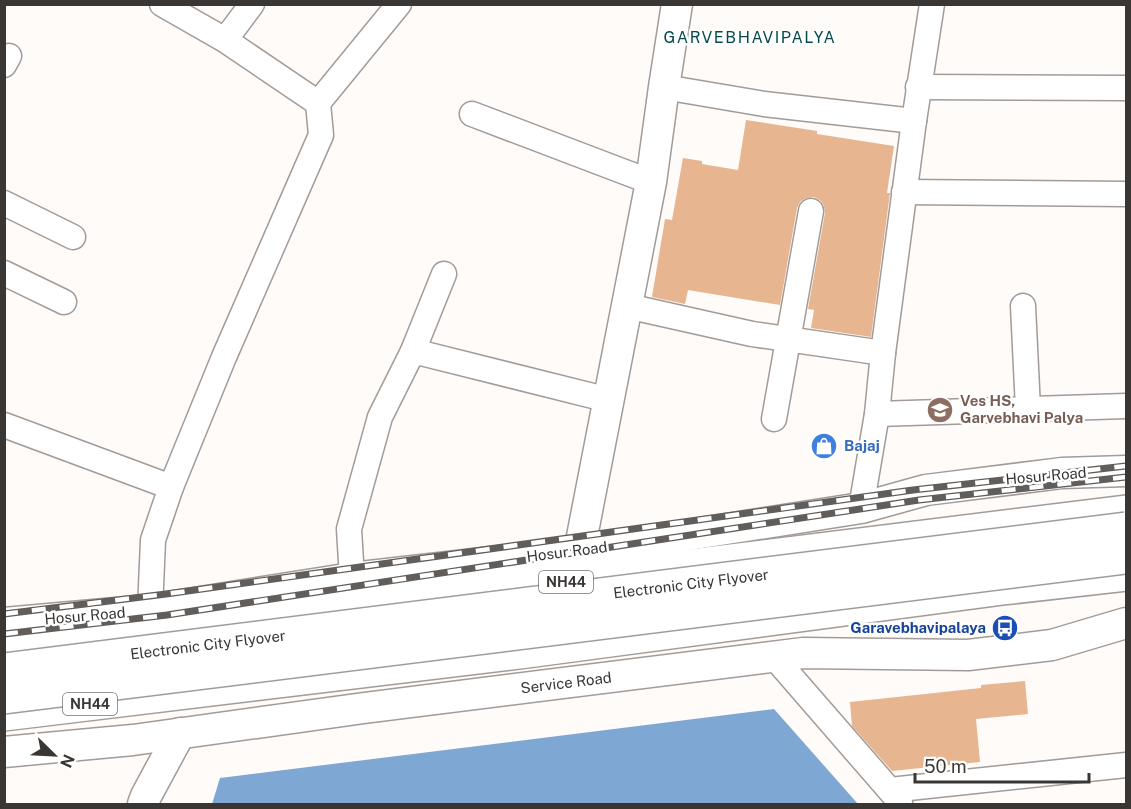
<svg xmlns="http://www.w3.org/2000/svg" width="1131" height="809" viewBox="0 0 1131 809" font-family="'Public Sans',sans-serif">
  <rect width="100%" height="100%" fill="#fefbf9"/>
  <polygon fill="#7ea8d3" points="774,709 858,804 212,804 220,778"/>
  <g fill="#e7b590">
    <polygon points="746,120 817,131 817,134 894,146 887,193 890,193 871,337 811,328 814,310 808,309 825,213 824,206 821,201 814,197 806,198 800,202 797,208 780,305 688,290 685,304 652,297 665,219 672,220 683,158 702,161 702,164 738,170"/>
    <polygon points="1025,681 1028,714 976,719 980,762 892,771 852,726 850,702 981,688 981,685"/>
  </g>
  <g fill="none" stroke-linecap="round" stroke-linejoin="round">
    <defs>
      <g id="minor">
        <polyline points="225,40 252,4"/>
        <polyline points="4,65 9,56"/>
        <polyline points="664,87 764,104 914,121"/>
        <polyline points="918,87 1126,88"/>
        <polyline points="318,103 399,4"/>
        <polyline points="472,114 651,182"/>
        <polyline points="904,192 1126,194"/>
        <polyline points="4,203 73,237"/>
        <polyline points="4,273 64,302"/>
        <polyline points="627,306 752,334 883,353"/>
        <polyline points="1023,306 1028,409"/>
        <polyline points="413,351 444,274"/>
        <polyline points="877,414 1126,406"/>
        <polyline points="774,419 811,211"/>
        <polyline points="4,425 171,487"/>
        <polyline points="861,508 877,414 883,353 914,121 932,4"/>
        <polyline points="352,578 349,529 380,417 413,351 609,400"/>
        <polyline points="150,610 153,540 171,487 224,357 321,135 318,103 225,40 162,4"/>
        <polyline points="774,657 900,802"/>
        <polyline points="890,790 1126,765"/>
      </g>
      <g id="tertiary">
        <polyline points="579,552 651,182 664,87 677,4"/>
        <polyline points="4,623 150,610 352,578 579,552 861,508 926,490 1062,473 1126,471"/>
        <polyline points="4,752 133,740 364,708 803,653 968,655 1052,645 1126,623"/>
        <polyline points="143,804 146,796 180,733"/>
      </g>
      <g id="trunk">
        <polyline points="4,651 1126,512"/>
        <polyline points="4,714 527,651 1003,588 1126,574"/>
      </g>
    </defs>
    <use href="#minor" stroke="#a29b97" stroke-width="27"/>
    <use href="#tertiary" stroke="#a29b97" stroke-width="33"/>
    <use href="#trunk" stroke="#a29b97" stroke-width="36"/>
    <use href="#minor" stroke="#fff" stroke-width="24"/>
    <use href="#tertiary" stroke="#fff" stroke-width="30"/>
    <use href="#trunk" stroke="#fff" stroke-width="33"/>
    <defs>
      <g id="rail">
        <polyline points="4,614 166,594 913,490 1126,466"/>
        <polyline points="4,634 167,615 919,500 1126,477"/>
      </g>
    </defs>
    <use href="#rail" stroke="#605d5b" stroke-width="7"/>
    <use href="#rail" stroke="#fff" stroke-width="4.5" stroke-dasharray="14" stroke-linecap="butt"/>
    <defs>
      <g id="motorway-bridge">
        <polyline points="4,670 1126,529"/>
        <polyline points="4,697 1126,557"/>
      </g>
    </defs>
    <use href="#motorway-bridge" stroke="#a29b97" stroke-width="36" stroke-linecap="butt"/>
    <use href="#motorway-bridge" stroke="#fff" stroke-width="33"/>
  </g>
  <defs>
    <symbol id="school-disc" viewBox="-11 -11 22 22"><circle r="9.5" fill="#8d6e63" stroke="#fff"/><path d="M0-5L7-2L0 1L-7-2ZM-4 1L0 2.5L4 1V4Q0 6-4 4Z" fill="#fff"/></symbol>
    <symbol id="shop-disc" viewBox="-11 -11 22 22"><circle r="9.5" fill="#3f7fe0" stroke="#fff"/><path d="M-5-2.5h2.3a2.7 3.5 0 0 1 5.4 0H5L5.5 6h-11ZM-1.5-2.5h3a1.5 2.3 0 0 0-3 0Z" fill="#fff"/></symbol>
    <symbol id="bus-disc" viewBox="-11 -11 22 22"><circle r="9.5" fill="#1a4fb4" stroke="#fff"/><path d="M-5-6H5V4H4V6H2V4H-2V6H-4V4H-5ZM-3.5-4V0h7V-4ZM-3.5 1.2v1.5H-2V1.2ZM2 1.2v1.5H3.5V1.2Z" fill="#fff"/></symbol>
  </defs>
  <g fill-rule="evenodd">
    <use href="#school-disc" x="925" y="395" width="30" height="30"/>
    <use href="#shop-disc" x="809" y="431" width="30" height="30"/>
    <use href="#bus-disc" x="990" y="613" width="30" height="30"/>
  </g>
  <g text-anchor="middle" stroke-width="5" stroke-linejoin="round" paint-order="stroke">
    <g fill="#fff" stroke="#747271" stroke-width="1.5">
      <rect x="539" y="571" width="54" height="22" rx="4.5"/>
      <rect x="63" y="693" width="54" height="22" rx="4.5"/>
    </g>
    <g font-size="14" font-weight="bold" fill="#393634">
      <text x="566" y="587">NH44</text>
      <text x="90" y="709">NH44</text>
    </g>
    <g font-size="15" font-weight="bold" fill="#785e54" stroke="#fff" text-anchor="start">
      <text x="960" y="406">Ves HS,<tspan x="960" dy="17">Garvebhavi Palya</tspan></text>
    </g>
    <g font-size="15" font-weight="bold" fill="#366cbe" stroke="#fff" text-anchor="start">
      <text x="844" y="451">Bajaj</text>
    </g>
    <g font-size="15" fill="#393634" stroke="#fff">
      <text transform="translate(1046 476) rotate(-5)" y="5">Hosur Road</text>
      <text transform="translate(567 552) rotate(-7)" y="5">Hosur Road</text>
      <text transform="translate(691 584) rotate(-7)" y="5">Electronic City Flyover</text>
      <text transform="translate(85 616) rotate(-5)" y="5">Hosur Road</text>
      <text transform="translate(208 645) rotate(-7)" y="5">Electronic City Flyover</text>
      <text transform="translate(566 683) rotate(-7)" y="5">Service Road</text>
    </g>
    <g font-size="15" font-weight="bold" fill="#164399" stroke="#fff" text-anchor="end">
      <text x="986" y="633">Garavebhavipalaya</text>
    </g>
    <g font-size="16" letter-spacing="1.5" fill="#06484b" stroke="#fff">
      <text x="750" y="43">GARVEBHAVIPALYA</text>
    </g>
  </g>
  <rect width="1131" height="809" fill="none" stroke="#393634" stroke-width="12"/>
  <g transform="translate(54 755) rotate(114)" stroke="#ffffff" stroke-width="4.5" paint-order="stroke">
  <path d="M0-4.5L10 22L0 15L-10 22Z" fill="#393634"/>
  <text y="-9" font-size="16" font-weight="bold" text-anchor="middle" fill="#393634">N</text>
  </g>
  <path d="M915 773v9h174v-9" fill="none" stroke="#393634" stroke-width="3"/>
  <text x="924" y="773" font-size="18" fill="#393634" stroke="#ffffff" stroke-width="4.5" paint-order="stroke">50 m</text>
</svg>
